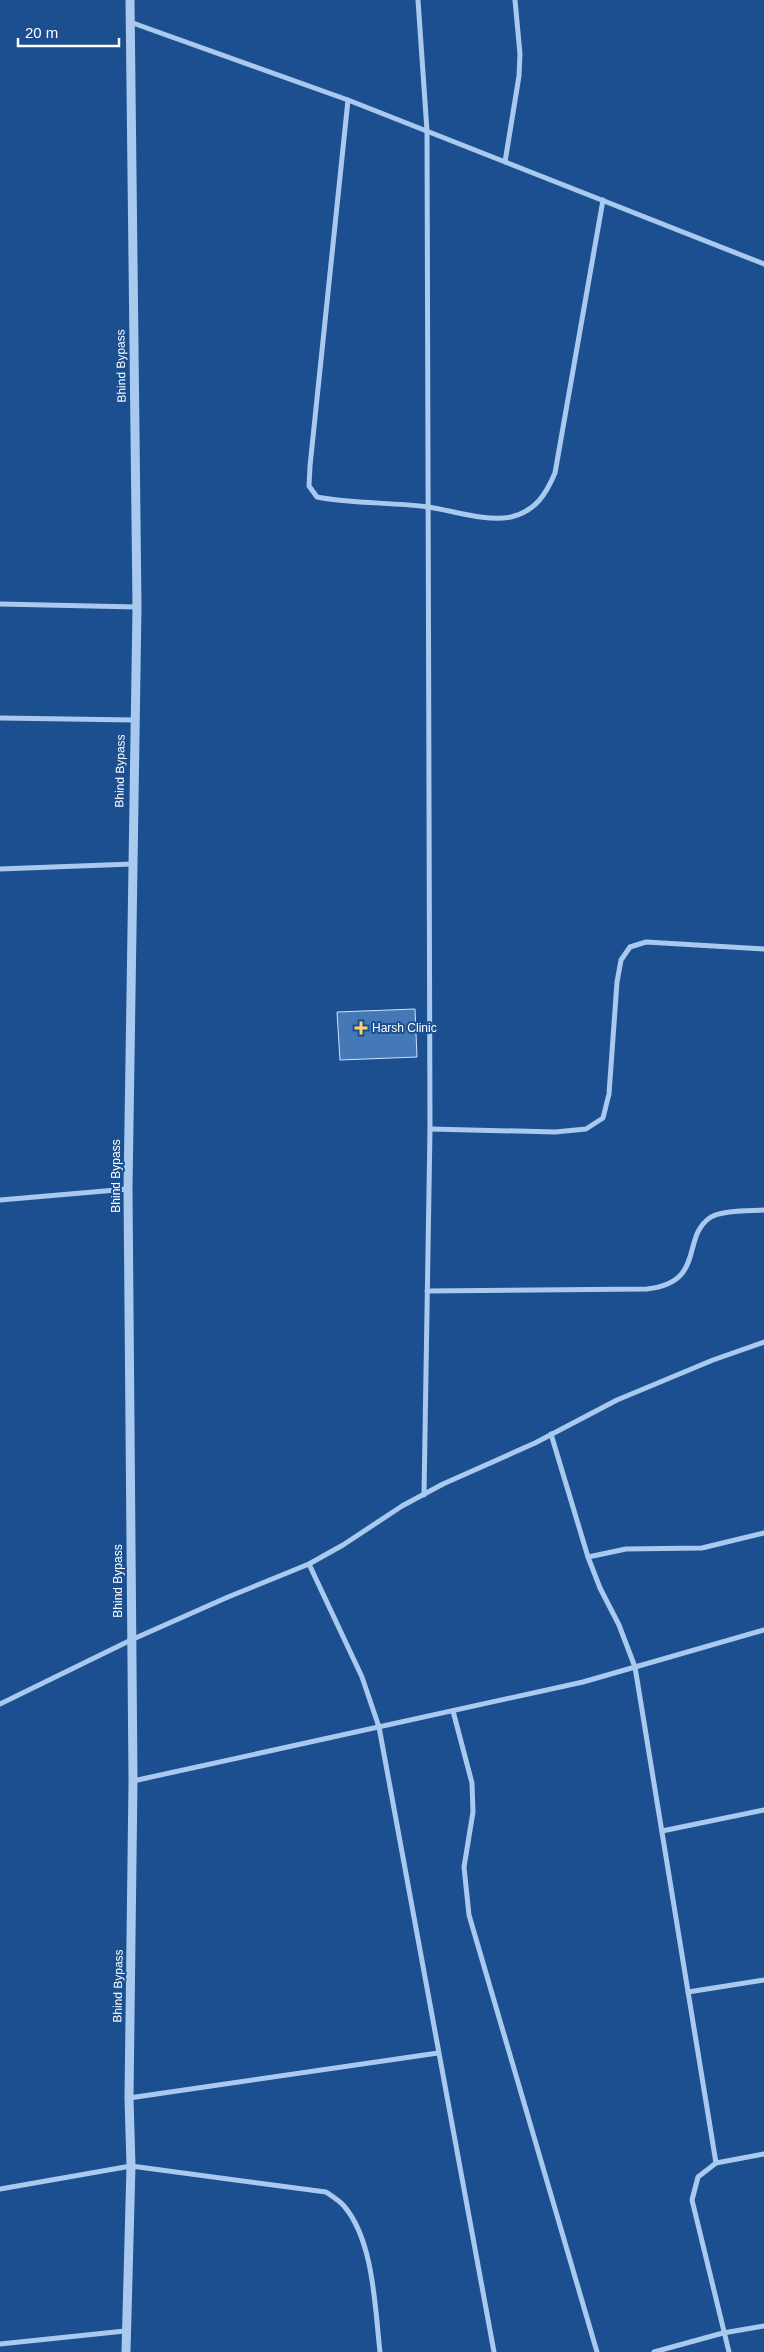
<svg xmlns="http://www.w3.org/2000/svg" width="764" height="2352" viewBox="0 0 764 2352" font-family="Arial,sans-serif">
  <rect width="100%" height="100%" fill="#1b4f8f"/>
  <polygon fill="#4478b7" stroke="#cfe3fa" points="415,1009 417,1057 340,1060 337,1012"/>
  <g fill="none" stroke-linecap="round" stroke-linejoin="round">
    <g stroke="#a9c9ee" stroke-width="5">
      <polyline points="418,0 427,131 430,1129 424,1495"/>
      <polyline points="130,22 348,100 764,264"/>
      <path d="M 348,100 L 310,466 L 309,486 L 317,497 C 353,504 391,502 428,507 C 455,511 485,522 511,517 C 536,511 546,494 555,473 L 603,200"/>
      <polyline points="505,162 519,76 520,54 515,0"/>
      <polyline points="0,604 137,607"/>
      <polyline points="0,718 134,720"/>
      <polyline points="0,869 132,864"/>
      <polyline points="430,1129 555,1132 586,1129 603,1118 609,1094 617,982 621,960 630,947 646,942 764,949"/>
      <polyline points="0,1200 128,1189"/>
      <path d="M 427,1291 L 647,1289 C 707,1282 680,1237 711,1217 C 722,1210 751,1211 764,1210"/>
      <polyline points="551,1434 588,1557 600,1588 619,1625 635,1667 716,2163"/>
      <polyline points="588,1557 626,1549 702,1548 764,1533"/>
      <polyline points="309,1564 362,1677 379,1727 494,2352"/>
      <polyline points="0,1704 131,1640 228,1597 309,1564 343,1545 402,1506 443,1484 535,1443 617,1400 713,1360 764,1342"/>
      <polyline points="453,1711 472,1783 473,1812 464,1867 469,1915 597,2352"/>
      <polyline points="133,1781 583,1682 764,1630"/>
      <polyline points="662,1831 764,1810"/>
      <polyline points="688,1992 764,1980"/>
      <polyline points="129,2098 438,2053"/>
      <path d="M 0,2189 L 131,2166 L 326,2192 C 332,2196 340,2201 344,2206 C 374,2241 375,2309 380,2352"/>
      <polyline points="0,2344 125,2331"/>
      <polyline points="654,2352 723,2333 764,2326"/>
      <polyline points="729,2352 692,2200 698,2177 716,2163 764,2154"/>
    </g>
    <polyline stroke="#a9c9ee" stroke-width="9" points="126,2352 131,2166 129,2098 133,1781 128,1189 137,607 130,0"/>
  </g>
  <path fill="#ffd166" stroke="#1b4f8f" stroke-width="2" d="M358.5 1020.5h5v5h5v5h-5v5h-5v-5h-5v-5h5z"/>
  <g text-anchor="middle" stroke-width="4" stroke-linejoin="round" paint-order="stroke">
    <g font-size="12" fill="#fff" stroke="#1b4f8f">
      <text transform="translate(121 366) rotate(-91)" y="4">Bhind Bypass</text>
      <text transform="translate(120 771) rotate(-89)" y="4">Bhind Bypass</text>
      <text transform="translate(116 1176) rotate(-90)" y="4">Bhind Bypass</text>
      <text transform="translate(118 1581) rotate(-90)" y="4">Bhind Bypass</text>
      <text transform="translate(118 1986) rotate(-89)" y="4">Bhind Bypass</text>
    </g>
    <g font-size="12" fill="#fff" stroke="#1b4f8f" text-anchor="start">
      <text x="372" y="1032">Harsh Clinic</text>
    </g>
  </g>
  <path d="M18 38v8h101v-8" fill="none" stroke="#ffffff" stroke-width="2.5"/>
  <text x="25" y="38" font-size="15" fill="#ffffff" stroke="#1b4f8f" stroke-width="4" paint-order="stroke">20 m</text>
</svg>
